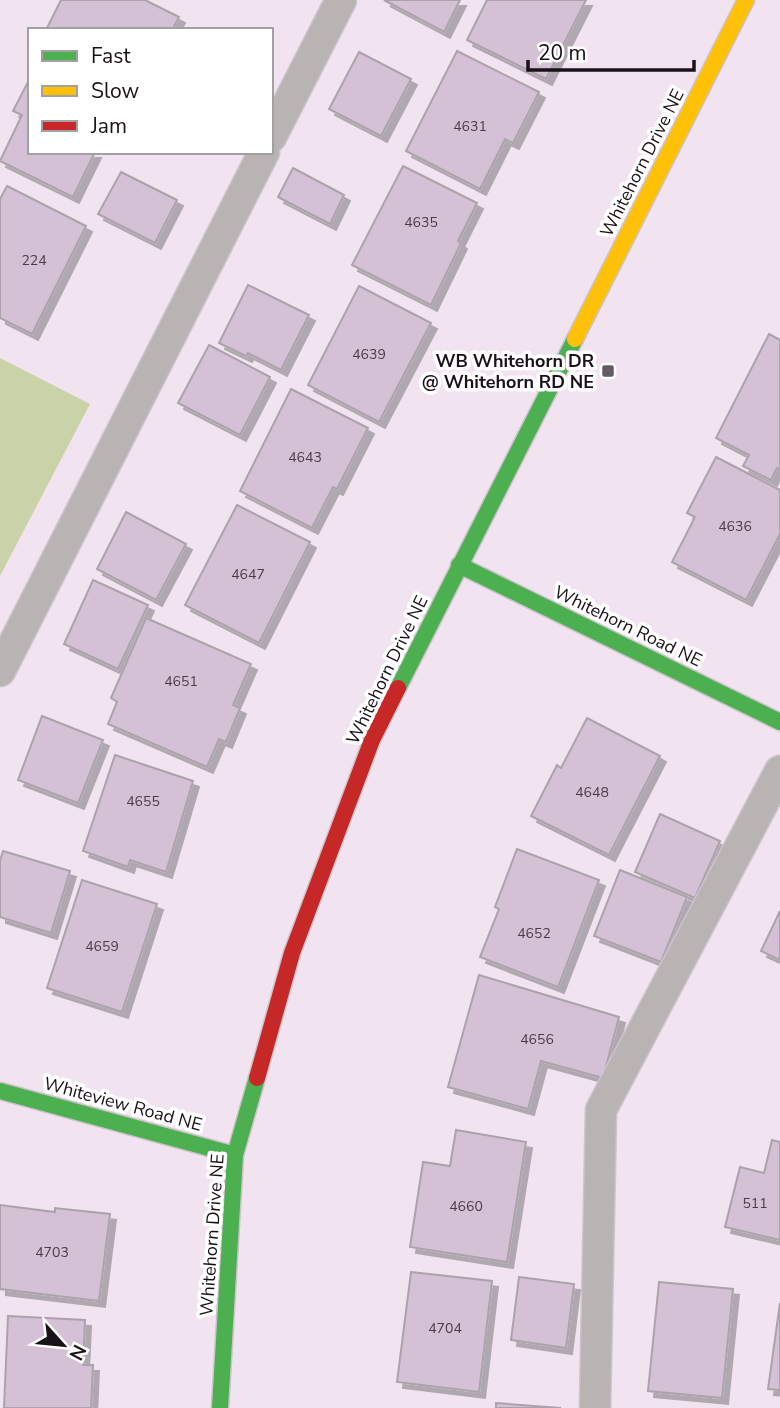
<svg xmlns="http://www.w3.org/2000/svg" width="780" height="1408" viewBox="0 0 780 1408" font-family="'Nunito Sans',sans-serif">
  <defs>
    <filter id="shadow"><feDropShadow dx="6" dy="6" stdDeviation="0" flood-color="#0004"/></filter>
  </defs>
  <rect width="100%" height="100%" fill="#f1e4f0"/>
  <polygon fill="#c9d3a7" points="0,358 90,404 0,576"/>
  <g fill="#d5c1d5" stroke="#aca2ac" stroke-width="2" filter="url(#shadow)">
    <polygon points="61,0 145,0 179,17 172,30 46,30"/>
    <polygon points="384,0 460,0 444,32"/>
    <polygon points="487,0 586,0 546,79 467,40"/>
    <polygon points="457,51 539,92 513,143 505,139 480,189 406,151"/>
    <polygon points="359,52 411,79 381,136 329,109"/>
    <polygon points="30,78 30,152 95,152 73,197 0,161 22,115 13,111"/>
    <polygon points="403,166 477,203 458,241 461,243 431,305 352,265"/>
    <polygon points="293,168 344,195 330,224 278,197"/>
    <polygon points="121,172 177,200 155,243 98,214"/>
    <polygon points="7,186 86,226 32,334 0,318 0,199"/>
    <polygon points="248,285 309,315 281,370 248,353 246,356 219,343"/>
    <polygon points="359,286 431,323 379,422 308,385"/>
    <polygon points="769,334 780,340 780,470 777,468 771,480 743,466 749,455 716,438"/>
    <polygon points="209,345 270,377 240,435 178,403"/>
    <polygon points="291,389 368,428 337,489 333,487 312,528 240,491"/>
    <polygon points="716,457 780,490 780,534 746,600 672,562 695,517 687,513"/>
    <polygon points="237,505 310,542 259,643 185,605"/>
    <polygon points="126,512 186,544 156,600 97,569"/>
    <polygon points="93,580 148,605 118,669 64,644"/>
    <polygon points="146,618 251,664 233,705 240,708 226,742 219,739 207,767 108,724 117,702 111,698"/>
    <polygon points="42,716 103,740 78,803 18,780"/>
    <polygon points="587,718 660,756 609,855 531,816 557,765 561,768"/>
    <polygon points="115,755 193,781 166,872 130,860 128,867 83,851"/>
    <polygon points="660,814 720,841 695,898 635,872"/>
    <polygon points="517,849 599,880 558,987 480,957 499,909 495,907"/>
    <polygon points="3,851 70,871 51,933 0,917 0,861"/>
    <polygon points="620,870 687,897 661,962 594,936"/>
    <polygon points="82,880 157,904 122,1012 47,988"/>
    <polygon points="780,911 780,960 761,951"/>
    <polygon points="479,975 619,1017 603,1078 541,1061 528,1109 448,1087"/>
    <polygon points="456,1130 526,1142 507,1262 410,1247 423,1162 450,1166"/>
    <polygon points="772,1140 780,1142 780,1240 725,1227 740,1167 764,1173"/>
    <polygon points="0,1205 55,1212 55,1208 110,1214 99,1301 0,1289"/>
    <polygon points="411,1272 492,1281 479,1392 397,1382"/>
    <polygon points="519,1277 574,1284 566,1348 511,1340"/>
    <polygon points="659,1282 733,1289 722,1398 648,1391"/>
    <polygon points="780,1303 780,1390 768,1389"/>
    <polygon points="8,1316 85,1320 83,1365 93,1365 91,1408 4,1408"/>
    <polygon points="496,1403 561,1408 496,1408"/>
  </g>
  <g fill="none" stroke-linecap="round" stroke-linejoin="round">
    <defs>
      <g id="lane">
        <polyline points="271,137 341,0"/>
        <polyline points="0,671 264,152"/>
        <polyline points="595,1408 601,1110 780,771"/>
      </g>
      <g id="fast">
        <polyline points="459,565 780,722"/>
        <polyline points="398,688 575,339"/>
        <polyline points="0,1091 235,1155"/>
        <polyline points="220,1408 235,1155 257,1078"/>
      </g>
      <polyline id="slow" points="575,339 746,0"/>
      <polyline id="jam" points="257,1078 292,953 372,740 398,688"/>
    </defs>
    <use href="#lane" stroke="#cdc3cd" stroke-width="33"/>
    <use href="#fast" stroke="#cdc3cd" stroke-width="19"/>
    <use href="#slow" stroke="#cdc3cd" stroke-width="19"/>
    <use href="#jam" stroke="#cdc3cd" stroke-width="19"/>
    <use href="#lane" stroke="#b9b3b4" stroke-width="30"/>
    <use href="#fast" stroke="#4caf50" stroke-width="16"/>
    <use href="#slow" stroke="#ffc107" stroke-width="16"/>
    <use href="#jam" stroke="#c62828" stroke-width="16"/>
  </g>
  <rect fill="#645b64" stroke="#fff" stroke-width="2.5" x="601" y="364" width="14" height="14" rx="3.5"/>
  <g text-anchor="middle" stroke-width="7" stroke-linejoin="round" paint-order="stroke">
    <g font-size="14" fill="#473d47">
      <text x="470" y="131">4631</text>
      <text x="421" y="227">4635</text>
      <text x="34" y="265">224</text>
      <text x="369" y="359">4639</text>
      <text x="305" y="462">4643</text>
      <text x="735" y="531">4636</text>
      <text x="248" y="579">4647</text>
      <text x="181" y="686">4651</text>
      <text x="592" y="797">4648</text>
      <text x="143" y="806">4655</text>
      <text x="534" y="938">4652</text>
      <text x="102" y="951">4659</text>
      <text x="537" y="1044">4656</text>
      <text x="755" y="1208">511</text>
      <text x="466" y="1211">4660</text>
      <text x="52" y="1257">4703</text>
      <text x="445" y="1333">4704</text>
    </g>
    <g font-size="18" fill="#181118" stroke="#fff">
      <text transform="translate(642 163) rotate(-63)" y="6">Whitehorn Drive NE</text>
      <text transform="translate(628 626) rotate(26)" y="6">Whitehorn Road NE</text>
      <text transform="translate(387 670) rotate(-64)" y="6">Whitehorn Drive NE</text>
      <text transform="translate(123 1104) rotate(15)" y="6">Whiteview Road NE</text>
      <text transform="translate(212 1235) rotate(-86)" y="6">Whitehorn Drive NE</text>
    </g>
    <g font-size="18" font-weight="bold" fill="#181118" stroke="#fff" text-anchor="end">
      <text x="594" y="367">WB Whitehorn DR<tspan x="594" dy="21">@ Whitehorn RD NE</tspan></text>
    </g>
  </g>
  <rect x="28" y="28" width="245" height="126" fill="#ffffff" stroke="#a3a0a3" stroke-width="2"/>
  <rect x="42" y="51" width="35" height="10" fill="#4caf50" stroke="#a3a0a3" stroke-width="2"/>
  <text x="91" y="63" font-size="21" fill="#181118">Fast</text>
  <rect x="42" y="86" width="35" height="10" fill="#ffc107" stroke="#a3a0a3" stroke-width="2"/>
  <text x="91" y="98" font-size="21" fill="#181118">Slow</text>
  <rect x="42" y="121" width="35" height="10" fill="#c62828" stroke="#a3a0a3" stroke-width="2"/>
  <text x="91" y="133" font-size="21" fill="#181118">Jam</text>
  <g transform="translate(63 1345) rotate(117)" stroke="#ffffff" stroke-width="5" paint-order="stroke">
  <path d="M0-5L12 26L0 18L-12 26Z" fill="#181118"/>
  <text y="-10" font-size="19" font-weight="bold" text-anchor="middle" fill="#181118">N</text>
  </g>
  <path d="M528 60v10h166v-10" fill="none" stroke="#181118" stroke-width="3.5"/>
  <text x="538" y="60" font-size="21" fill="#181118" stroke="#ffffff" stroke-width="5" paint-order="stroke">20 m</text>
</svg>
